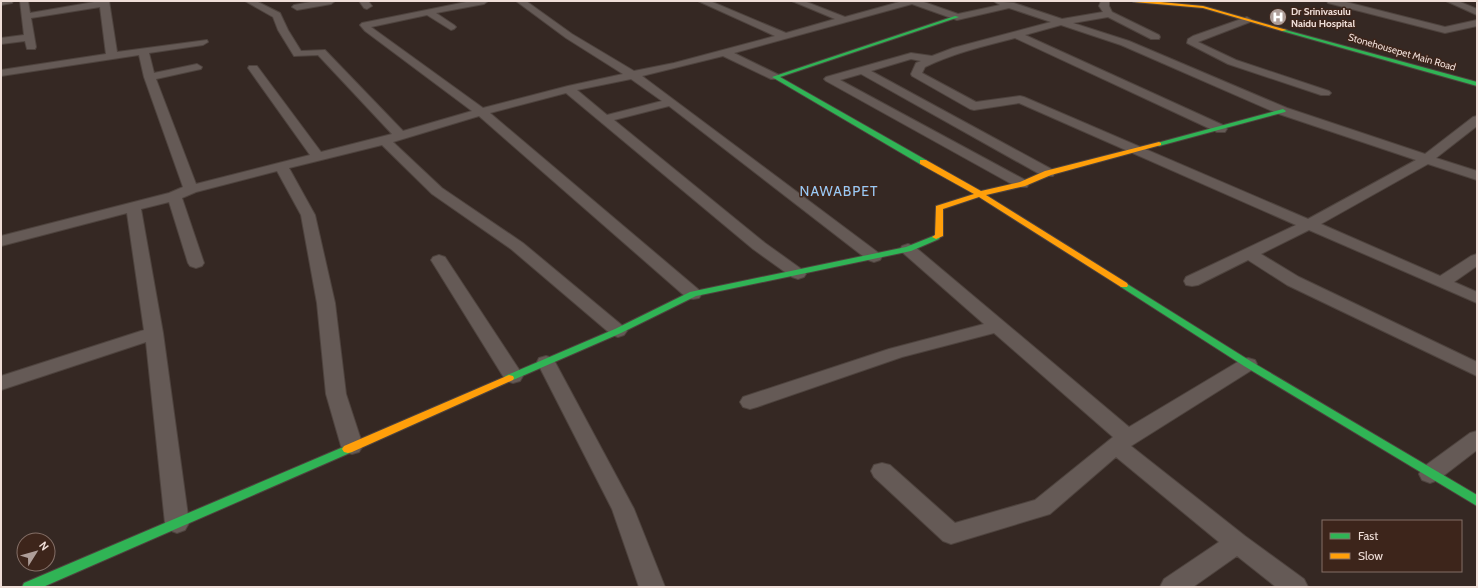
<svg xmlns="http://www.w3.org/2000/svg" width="1478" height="588" font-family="Cabin,sans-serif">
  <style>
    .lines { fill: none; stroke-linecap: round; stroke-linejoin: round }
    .street-casing { stroke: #4e433e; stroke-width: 2 }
    .fast-casing { stroke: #4e433e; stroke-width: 2 }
    .slow-casing { stroke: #4e433e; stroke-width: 2 }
    .street { fill: #655a56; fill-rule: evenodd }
    .fast { fill: #30b455; fill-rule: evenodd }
    .slow { fill: #ff9f0a; fill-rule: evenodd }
    .labels { text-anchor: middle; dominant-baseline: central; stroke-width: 3; stroke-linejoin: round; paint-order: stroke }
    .far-poi-label { font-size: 10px; font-weight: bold; fill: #efded8; stroke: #3d251b; text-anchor: start }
    .far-street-label { font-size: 10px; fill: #efded8; stroke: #3d251b }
    .quarter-label { font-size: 14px; letter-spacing: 1px; fill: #99c9f5; stroke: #3d251b }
  </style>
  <rect width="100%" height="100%" fill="#352823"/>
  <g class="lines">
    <g class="street-casing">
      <path id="street" d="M1,1H13L12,3L1,5Z
        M20,1H28L30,13L100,1H109L117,52L207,40L208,42L203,45L149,53L154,73L197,64L202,67L201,69L156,79L196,184L310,155L248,68L249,66H257L321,152L392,134L318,55L294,56L278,30L273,17L245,1H256L280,13L288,30L301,51L325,50L403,131L472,111L365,31L360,25L362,23L471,1H488L484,4L436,13L454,25L456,27L454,29L451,30L427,15L371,27L483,108L568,86L623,74L566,38L516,1H526L572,34L634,71L674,63L775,36L698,1H710L786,33L835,19L792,1H804L845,17L903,1H921L958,14L1000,5L993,1L1014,3L1062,19L1103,12L1099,6L1101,1H1109V6L1112,12L1159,35L1160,37L1159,39H1151L1108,17L1073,23L1129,41L1287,108L1425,154L1473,117L1477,116V126L1436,158L1477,171V180L1428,164L1321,224L1440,276L1471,256L1477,254V266L1454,282L1477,292V303L1309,230L1261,254L1299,277L1477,362V376L1287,285L1248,260L1198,285L1192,286L1186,285L1184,281L1186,277L1296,225L1019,103L974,110L970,109L912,76L911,74L916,63L921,61L911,59L871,71L1053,170L1055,173L1053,176H1043L861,74L840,80L1027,181L1029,184L1027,187H1017L826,81L824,79L826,77L911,53L932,56L953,48L1051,22L1009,8L957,20L912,4L734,53L779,75L781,77L779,79H771L723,56L642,76L880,254L882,257L880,260L874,262L868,260L669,106L614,120L765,243L804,271L806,274L804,277L798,279L792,277L753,249L566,93L490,113L699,290L702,294L699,298L693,299L687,298L479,116L393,142L442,188L523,243L624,327L627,331L624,335L618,337L612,335L511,249L432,194L382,145L289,168L315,215L335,303L346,394L363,446L359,452L352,454L345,452L341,446L326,394L317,303L301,215L277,171L196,192L182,198L204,263L202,266L196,268L190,266L188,263L169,202L141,209L163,333L189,523L185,530L177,533L169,530L165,523L146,342L1,390V376L144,330L127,213L1,246V236L169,193L183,187L144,77L139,55L1,76V70L106,54L100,7L31,18L36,47L35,49H27L25,41L1,44V38L24,35ZM1061,25L1121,45L1279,114L1416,160L1308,219L1024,97L1020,96L976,102L922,73L925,67C954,53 984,46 1015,38L1217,132H1225L1227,129L1225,126L1025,35ZM631,79L662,101L607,115L577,90Z
        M316,1H335L331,4L297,10L292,7L294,5Z
        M359,1H368L372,6L367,9L364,8Z
        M1327,1H1342L1445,27L1477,20V26L1445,33L1328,3Z
        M1446,1H1458L1477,9V15Z
        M1247,17L1252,20L1250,22L1198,42L1236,60L1329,91L1331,93L1329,95H1321L1228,64L1187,43L1188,39L1193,36Z
        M908,244L914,246L1129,427L1241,360L1248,358L1255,360L1257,364L1255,368L1131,446L1245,536L1304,579L1308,587H1276L1237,556L1193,587H1160L1164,579L1219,542L1116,457L1050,514L951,544L943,541L874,477L871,471L874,465L882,463L890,465L955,523L1035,500L1113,437L994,333L902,357L757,407L750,409L743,407L740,402L743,397L889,349L984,324L902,252L900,249L902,246Z
        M439,255L445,257L520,371L523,376L520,381L513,383L506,381L431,260L433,257Z
        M546,356L553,358L555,362L634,509L665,587H639L612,509L537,362L539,358Z
        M1477,431V450L1438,480L1430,483L1422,480L1419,474L1422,468L1470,433Z"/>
    </g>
    <g class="fast-casing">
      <path id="fast" d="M955,16L959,17L780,77L926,160V164H920L772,77Z
        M1282,29L1477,82V86L1282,31Z
        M1283,109L1286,111L1285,112L1159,146L1156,144L1157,143Z
        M936,235L940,237L939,239L911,251L696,296L621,333L513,380H505L504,378L505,376L615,329L690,292L906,247Z
        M1124,282L1252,362L1477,495V506L1244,366L1121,287L1120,285L1121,283Z
        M348,445L352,446L354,449L352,452L43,587H22L24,583Z"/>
    </g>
    <g class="slow-casing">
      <path id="slow" d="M1132,1H1150L1203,6L1287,30L1282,31L1203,8L1134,2Z
        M1159,142L1161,143V145L1051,175L1025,186L986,195L1127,283L1128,285L1127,287H1121L979,197L943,209V236L936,239L932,237L935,235L936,206L974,194L920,164V160H926L981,191L1020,182L1045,171Z
        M509,375L513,376L514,378L513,380L352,452L348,453L344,452L342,449L344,446Z"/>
    </g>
    <use href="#street" class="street"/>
    <use href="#fast" class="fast"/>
    <use href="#slow" class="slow"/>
  </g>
  <defs>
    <g id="hospital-disc" transform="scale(0.9)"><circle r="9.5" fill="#ae9e99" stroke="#3d251b"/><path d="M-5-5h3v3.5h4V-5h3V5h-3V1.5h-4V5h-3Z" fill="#fff"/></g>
  </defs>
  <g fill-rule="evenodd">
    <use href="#hospital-disc" x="1278" y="17"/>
  </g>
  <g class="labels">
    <g class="far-poi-label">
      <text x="1291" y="11">Dr Srinivasulu<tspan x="1291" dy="12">Naidu Hospital</tspan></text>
    </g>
    <g class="far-street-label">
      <text transform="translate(1402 52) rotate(16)">Stonehousepet Main Road</text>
    </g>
    <g class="quarter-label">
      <text x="839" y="191">NAWABPET</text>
    </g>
  </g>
  <rect width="1478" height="588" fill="none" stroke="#efded8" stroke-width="4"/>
  <rect x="1322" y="520" width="140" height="52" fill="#3d251b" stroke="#846f67"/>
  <rect x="1330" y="533" width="20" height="6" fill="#30b455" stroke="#846f67"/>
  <text x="1358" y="540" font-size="12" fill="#efded8">Fast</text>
  <rect x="1330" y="553" width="20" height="6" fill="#ff9f0a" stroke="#846f67"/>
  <text x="1358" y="560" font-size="12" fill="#efded8">Slow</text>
  <g transform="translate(36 552) rotate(53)"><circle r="19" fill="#3d251b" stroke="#846f67"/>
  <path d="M0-3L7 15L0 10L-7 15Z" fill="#ae9e99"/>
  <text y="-6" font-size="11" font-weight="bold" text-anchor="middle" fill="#efded8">N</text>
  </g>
</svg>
